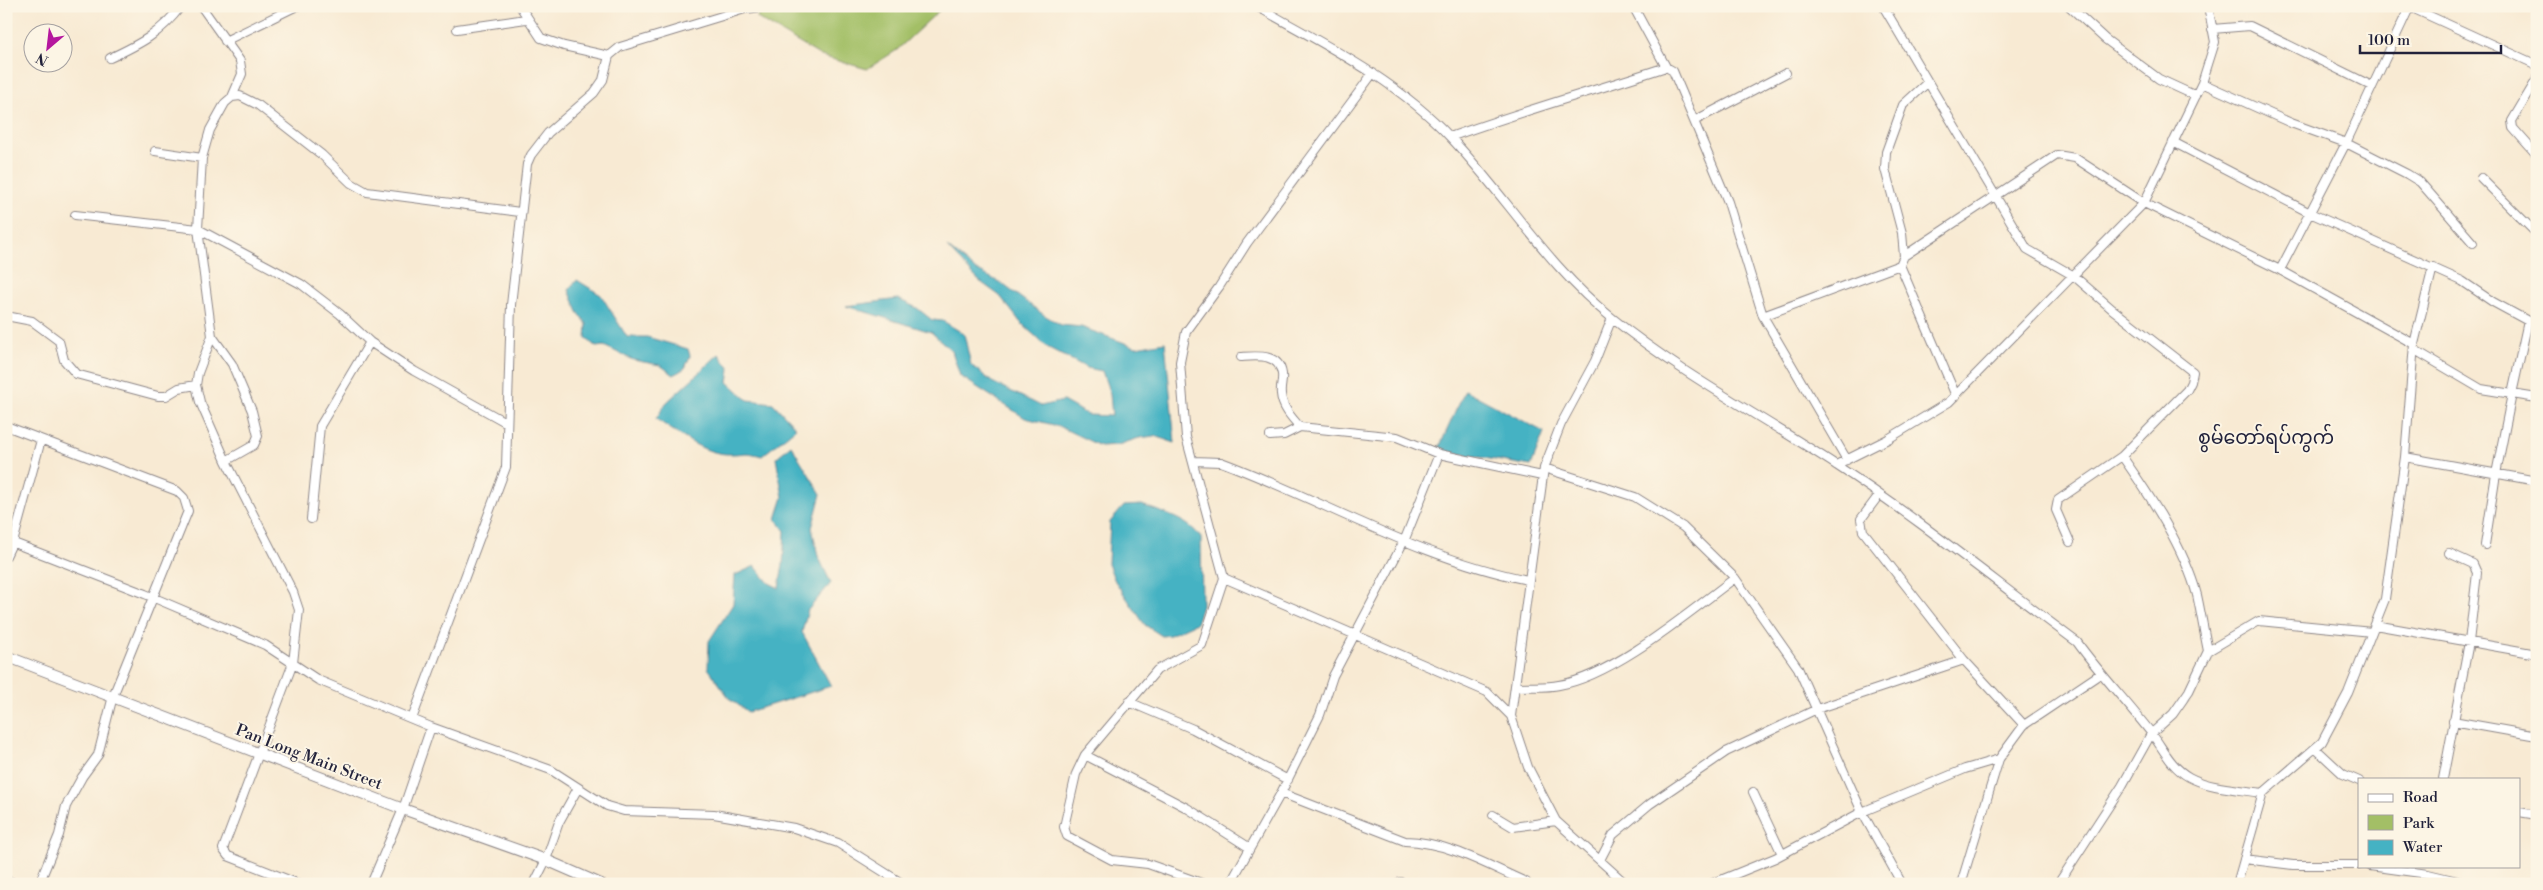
<svg xmlns="http://www.w3.org/2000/svg" width="2543" height="890" font-family="'Libre Bodoni','Noto Sans Myanmar',serif">
  <style>
    .green { fill: #a3bf66; stroke: #627050 }
    .water { fill: #45b2c3; stroke: #346a7f }
    .lines { fill: none; stroke-linecap: round; stroke-linejoin: round }
    .minor-casing { stroke: #8d8687; stroke-width: 10 }
    .tertiary-casing { stroke: #8d8687; stroke-width: 12 }
    .minor { stroke: #fff; stroke-width: 8 }
    .tertiary { stroke: #fff; stroke-width: 10 }
    .labels { text-anchor: middle; dominant-baseline: central; stroke-width: 4; stroke-linejoin: round; paint-order: stroke }
    .street-label { font-size: 16px; fill: #22223b; stroke: #fcf5e5 }
    .quarter-label { font-size: 19px; fill: #22223b; stroke: #fcf5e5 }
  </style>
  <rect width="100%" height="100%" fill="#fcf5e5"/>
  <filter id="ink" filterUnits="userSpaceOnUse"><feTurbulence type="fractalNoise" baseFrequency=".02" numOctaves="2"/><feDisplacementMap in="SourceGraphic" scale="10" xChannelSelector="R" yChannelSelector="G"/><feConvolveMatrix kernelMatrix="1 2 1 2 8 2 1 2 1" color-interpolation-filters="sRGB"/></filter>
  <filter id="wash" filterUnits="userSpaceOnUse"><feTurbulence type="fractalNoise" baseFrequency=".0096" numOctaves="4" result="noise"/><feDisplacementMap in="SourceGraphic" scale="20" xChannelSelector="R" yChannelSelector="G"/><feGaussianBlur stdDeviation="1.12" result="paint"/><feColorMatrix in="noise" values="0 0 0 0 0 0 0 0 0 0 0 0 0 0 0 0 0 1.4 0 .05"/><feComposite in="paint" operator="in"/></filter>
  <g filter="url(#wash)">
    <rect width="100%" height="100%" fill="#f8ead3"/>
    <path class="green" d="M760,6H944L897,50L867,69L821,56L757,18Z"/>
    <path class="water" d="M947,247L974,269L1001,283L1044,315L1061,325L1081,327L1136,347L1165,342L1175,443L1154,436L1139,438L1118,445L1100,446L1058,426L1025,418L960,376L952,351L931,332L846,306L898,299L917,308L932,320L943,321L964,334L971,365L992,382L1041,406L1063,401L1088,415L1112,416L1110,394L1102,371L1087,368L1047,347L1021,323L1000,296L978,280Z
      M577,280L601,295L627,337H647L688,349L690,356L685,368L674,375L660,365L633,360L604,346L596,347L586,338L587,324L578,312L569,290Z
      M719,354L730,369L728,382L748,400L773,403L796,428L762,456C744,451 746,454 731,454C703,455 678,433 656,419L666,403Z
      M1465,390L1544,432L1531,466L1438,450Z
      M791,445L821,494L812,528L818,556L831,583L808,610L802,632L831,686L748,712L730,699L708,668L709,641L733,604L735,575L755,566L769,583L779,588L783,565L785,531L776,519L783,497L776,458Z
      M1142,505C1162,513 1189,519 1201,538L1202,606L1196,623L1170,635L1162,636L1145,625L1115,581L1108,564L1110,522L1124,506Z"/>
  </g>
  <g filter="url(#ink)">
    <g class="lines">
      <g class="minor-casing">
        <path id="minor" d="M201,6L240,61L242,74L232,97
          M520,6L541,38L564,46L609,56
          M1256,6C1324,44 1397,80 1451,138C1506,196 1549,268 1612,318C1681,374 1761,416 1836,465C1919,519 1997,583 2077,642C2100,674 2128,703 2152,734C2164,750 2171,767 2189,777C2211,789 2239,789 2263,793
          M1633,6L1666,67
          M1883,6L2027,249L2074,276L2112,309L2193,372L2191,382L2187,390L2122,456L2058,500L2056,510L2070,542
          M2069,6L2105,39L2159,79L2196,96
          M2410,7L2537,65
          M457,29L526,19
          M2212,29L2250,26L2372,86
          M225,41L297,6
          M110,58C140,44 160,34 181,6
          M2537,79L2512,121L2513,128L2537,155
          M1927,83L1903,105L1886,152L1885,169L1902,233L1904,256L1900,265L1956,396
          M2202,83L2291,123L2346,143L2407,174L2420,182L2473,243
          M1694,121L1786,73
          M1450,137C1522,111 1594,91 1666,67L1673,71L1728,202L1763,316L1847,460
          M2173,142L2310,213L2462,281L2493,302L2528,321L2537,322
          M155,151L202,158
          M2481,178L2537,234
          M75,215L198,229L301,284L340,314L370,342L414,371L507,423
          M1904,256L2057,155L2075,158L2144,203L2280,270L2414,344L2405,457L2385,599L2348,693L2322,742L2263,793L2237,884
          M2280,270L2346,143L2410,6
          M6,316L32,321L59,341L64,360L76,374L158,396H166L179,388L196,385
          M1763,316L1900,265
          M212,336L232,364L252,411L258,436L254,445L226,461
          M2414,344L2433,267
          M2415,350L2481,389L2512,394L2528,321
          M1241,357C1257,356 1279,353 1282,374C1283,381 1280,387 1281,394C1282,407 1291,417 1300,427L1397,437L1439,454L1542,476
          M6,426L177,491L184,498L188,511L113,696L98,755L82,777L66,806L59,835L39,884
          M1270,436L1284,435L1300,427
          M2122,456C2150,496 2184,547 2197,595C2201,613 2204,632 2208,651
          M2405,457L2537,481
          M1193,461L1221,462C1323,500 1420,559 1528,580
          M1836,465L1888,439L1949,402L2144,203L2202,83L2215,42L2208,6
          M1544,468L1635,497L1683,527L1735,578L1798,668L1862,812L1902,884
          M1879,495L1861,519L1863,531L1964,660L2024,725
          M311,519L320,426L370,342
          M6,540L145,594L265,645L318,680L431,727L551,770L607,806L624,811L714,814L794,828L838,843L903,884
          M2485,545L2496,474L2512,394L2537,398
          M6,556L14,539L41,440
          M1224,578L1487,692L1511,716L1528,767L1556,821L1626,884
          M2375,625L2537,654
          M1516,687C1530,686 1545,688 1559,685C1614,676 1689,612 1735,578
          M1129,702L1193,729L1288,780
          M1511,716L1544,468L1561,424L1595,361L1612,318
          M412,719L506,467L511,305L527,164L531,155L548,133L594,93L603,80L609,56L620,47L745,9L772,6
          M2453,721L2537,736
          M2315,748L2343,774L2359,781
          M1085,755L1187,808L1250,848
          M2443,779L2469,642L2477,573L2473,564L2449,553
          M1753,792L1782,854
          M1281,793L1405,841C1448,842 1487,865 1526,882
          M2519,812L2537,815
          M1493,815L1513,827L1556,821
          M2244,859L2293,865H2359
          M1600,860L1613,835L1650,804L1726,752L1817,709L1964,660
          M2370,866L2428,874L2470,884
          M6,880L16,884
          M1400,882L1404,884
          M299,884L228,856L223,849L293,663L299,610L293,592L226,461L200,402L196,385L198,373L212,336L198,229L202,158L210,130L225,103L232,97L240,96L258,105L322,155L351,183L367,192L520,212
          M371,884L403,809L431,727
          M534,884L546,860L559,822L578,788
          M1204,884L1148,864L1112,860L1067,836L1064,827L1076,774L1085,755L1157,670L1202,645L1224,578L1186,437L1180,362L1186,332L1219,287L1247,243L1373,73
          M1230,884L1281,793L1320,715L1333,676L1405,539L1439,454
          M1711,884L1775,858L1862,812L1965,769L1999,759
          M1961,884L1999,759L2024,725L2100,674
          M2058,884L2122,786L2151,734L2173,714L2189,691L2208,651L2259,621L2372,632"/>
      </g>
      <g class="tertiary-casing">
        <path id="tertiary" d="M6,656L403,809L546,860L601,884"/>
      </g>
      <use href="#minor" class="minor"/>
      <use href="#tertiary" class="tertiary"/>
    </g>
  </g>
  <g class="labels">
    <g class="street-label">
      <text transform="translate(309 757) rotate(21)">Pan Long Main Street</text>
    </g>
    <g class="quarter-label">
      <text x="2266" y="438">စွမ်တော်ရပ်ကွက်</text>
    </g>
  </g>
  <rect width="2543" height="890" fill="none" stroke="#fcf5e5" stroke-width="25"/>
  <rect x="2358" y="778" width="162" height="90" fill="#fcf5e5" stroke="#a5a1a1"/>
  <rect x="2368" y="794" width="25" height="8" fill="#ffffff" stroke="#a5a1a1"/>
  <text x="2403" y="802" font-size="15" fill="#22223b">Road</text>
  <rect x="2368" y="815" width="25" height="15" fill="#a3bf66" stroke="#a5a1a1"/>
  <text x="2403" y="828" font-size="15" fill="#22223b">Park</text>
  <rect x="2368" y="840" width="25" height="15" fill="#45b2c3" stroke="#a5a1a1"/>
  <text x="2403" y="852" font-size="15" fill="#22223b">Water</text>
  <g transform="translate(48 48) rotate(208)"><circle r="24" fill="#fcf5e5" stroke="#a5a1a1"/>
  <path d="M0-4L9 19L0 12L-9 19Z" fill="#b5179e"/>
  <text y="-8" font-size="14" font-weight="bold" text-anchor="middle" fill="#22223b">N</text>
  </g>
  <path d="M2360 45v8h141v-8" fill="none" stroke="#22223b" stroke-width="2.5"/>
  <text x="2368" y="45" font-size="15" fill="#22223b" stroke="#fcf5e5" stroke-width="4" paint-order="stroke">100 m</text>
</svg>
